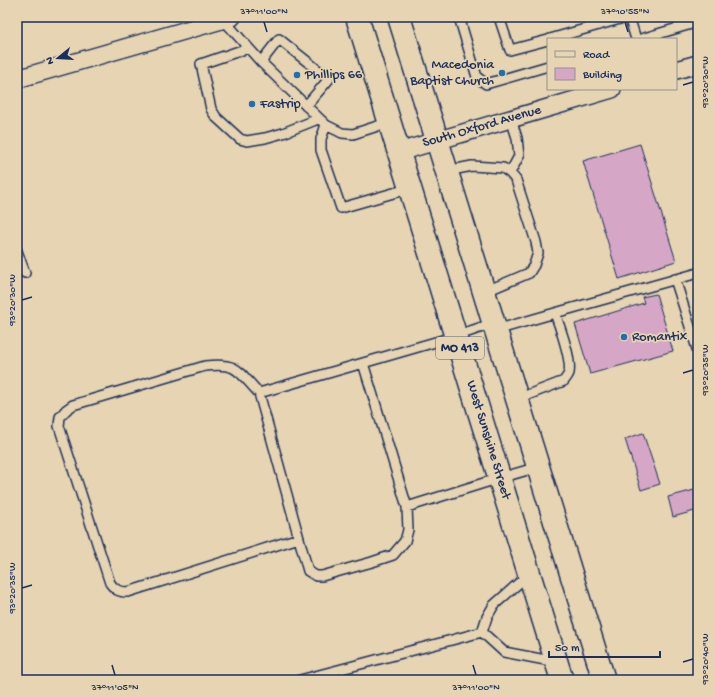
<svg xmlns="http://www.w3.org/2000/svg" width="715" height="697" font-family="'Gochi Hand',sans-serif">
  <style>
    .building { fill: #d6a6c6; stroke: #1b2f5e }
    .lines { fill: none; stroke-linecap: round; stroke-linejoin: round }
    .lane-casing { stroke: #1b2f5e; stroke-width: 12 }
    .street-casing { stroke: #1b2f5e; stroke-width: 20 }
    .primary-casing { stroke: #1b2f5e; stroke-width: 25 }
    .lane { stroke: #e6d4b2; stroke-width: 9 }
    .street { stroke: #e6d4b2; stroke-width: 17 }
    .primary { stroke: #e6d4b2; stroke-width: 22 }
    .ticks { fill: none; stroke: #1b2f5e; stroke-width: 1.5 }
    .poi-dot { fill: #1f6fb2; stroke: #e6d4b2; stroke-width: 1.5 }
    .labels { text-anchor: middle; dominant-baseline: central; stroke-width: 3.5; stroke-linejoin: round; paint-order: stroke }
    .shield { fill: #e6d4b2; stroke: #586077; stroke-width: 1 }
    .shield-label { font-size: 13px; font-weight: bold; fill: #1b2f5e }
    .poi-label { font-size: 14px; fill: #1b2f5e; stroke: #e6d4b2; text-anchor: start }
    .street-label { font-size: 14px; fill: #1b2f5e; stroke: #e6d4b2 }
    .neatline { fill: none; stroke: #1b2f5e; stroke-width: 1.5 }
    .ticks-label { font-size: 10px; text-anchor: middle; fill: #1b2f5e }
  </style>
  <rect width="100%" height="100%" fill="#e6d4b2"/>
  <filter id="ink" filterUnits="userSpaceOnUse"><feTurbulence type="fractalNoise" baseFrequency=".025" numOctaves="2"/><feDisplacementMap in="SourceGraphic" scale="8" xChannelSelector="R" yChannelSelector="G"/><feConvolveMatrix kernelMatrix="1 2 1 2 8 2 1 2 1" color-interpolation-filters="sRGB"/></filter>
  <g filter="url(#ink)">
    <path class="building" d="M640,144L676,261L619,279L583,161Z
      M656,294L673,351L590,374L575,324L644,303L642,297Z
      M643,433L660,484L641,490L625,439Z
      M698,489V510L673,517L668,497Z"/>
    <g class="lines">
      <g class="lane-casing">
        <path id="lane" d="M459,17L477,77L486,84L548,66
          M499,17L510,50L548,40
          M629,17L636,39
          M222,18L261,62L326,125L342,133L353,134L390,122
          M550,39L627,17
          M641,39L698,22
          M248,48L201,64L211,109L216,117L240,139L247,141L265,138L283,133L318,119
          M261,62L279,39L329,79L306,106
          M326,125L321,139V150L341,208L411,188
          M447,171L472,166L503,168L510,173L516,180L536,242L538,253L534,265L529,273L484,292
          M510,173L519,156L517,138L511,119
          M17,251L25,273
          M675,279L698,352
          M555,313L698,273
          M494,323L456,336L363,363L407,507L500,478L538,467
          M496,330L555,313C560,328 572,359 569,373C568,376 566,378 564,381L517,399
          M363,363L259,393L308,571L316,576H322L372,562L393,555L405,541L408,530L407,507
          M259,393C238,371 238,362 205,366L73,405L66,410L60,417L59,426L110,583C115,590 119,592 128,592L299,538
          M529,574L494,605L487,617L482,632L504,652L556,662
          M300,680L482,632"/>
      </g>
      <g class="street-casing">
        <path id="street" d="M676,70L698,64
          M17,79L232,17
          M399,152L612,89"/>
      </g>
      <g class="primary-casing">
        <path id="primary" d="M357,17L562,680
          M399,17L604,680"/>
      </g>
      <use href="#lane" class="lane"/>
      <use href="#street" class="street"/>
      <use href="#primary" class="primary"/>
    </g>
  </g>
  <path class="ticks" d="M264,22L267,32M625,22L628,32M683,85L693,82M22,300L32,297M683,373L693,370M22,588L32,585M683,662L693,659M112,665L115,675M473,665L476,675"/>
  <g class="poi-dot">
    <circle cx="502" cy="73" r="4"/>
    <circle cx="297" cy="75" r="4"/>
    <circle cx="252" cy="104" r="4"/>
    <circle cx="624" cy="337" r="4"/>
  </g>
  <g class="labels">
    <rect class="shield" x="436" y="337" width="48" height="22" rx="3"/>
    <g class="shield-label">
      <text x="460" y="348">MO 413</text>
    </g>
    <g class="poi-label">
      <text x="494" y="65" text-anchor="end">Macedonia<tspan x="494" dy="16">Baptist Church</tspan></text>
      <text x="305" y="75">Phillips 66</text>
      <text x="260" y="104">Fastrip</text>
      <text x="632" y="337">Romantix</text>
    </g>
    <g class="street-label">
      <text transform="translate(482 127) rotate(-16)">South Oxford Avenue</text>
      <text transform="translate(488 440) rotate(73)">West Sunshine Street</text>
    </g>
  </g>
  <rect width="715" height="697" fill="none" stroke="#e6d4b2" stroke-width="44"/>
  <rect x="547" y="38" width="130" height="52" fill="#e6d4b2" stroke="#959290"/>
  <rect x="555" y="51" width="20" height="6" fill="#e6d4b2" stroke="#959290"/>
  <text x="583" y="58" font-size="12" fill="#1b2f5e">Road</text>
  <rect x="555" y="68" width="20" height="12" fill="#d6a6c6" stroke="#959290"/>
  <text x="583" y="78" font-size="12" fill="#1b2f5e">Building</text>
  <g transform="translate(58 58) rotate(252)" stroke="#e6d4b2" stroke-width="3" paint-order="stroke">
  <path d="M0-3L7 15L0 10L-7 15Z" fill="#1b2f5e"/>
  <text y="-6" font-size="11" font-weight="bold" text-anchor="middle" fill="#1b2f5e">N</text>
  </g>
  <path d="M549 651v6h111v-6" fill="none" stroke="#1b2f5e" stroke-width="2"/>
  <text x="555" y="651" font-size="12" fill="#1b2f5e" stroke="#e6d4b2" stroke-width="3" paint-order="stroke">50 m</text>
  <rect x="22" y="22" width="671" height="653" class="neatline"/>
  <g class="ticks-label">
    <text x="264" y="14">37°11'00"N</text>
    <text x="625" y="14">37°10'55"N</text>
    <text transform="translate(704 82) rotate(-90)" y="4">93°20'30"W</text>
    <text transform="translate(11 300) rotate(-90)" y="4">93°20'30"W</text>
    <text transform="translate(704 370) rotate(-90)" y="4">93°20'35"W</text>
    <text transform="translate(11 588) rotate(-90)" y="4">93°20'35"W</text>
    <text transform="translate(704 659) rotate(-90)" y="4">93°20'40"W</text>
    <text x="115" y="690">37°11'05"N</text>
    <text x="476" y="690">37°11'00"N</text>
  </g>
</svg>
